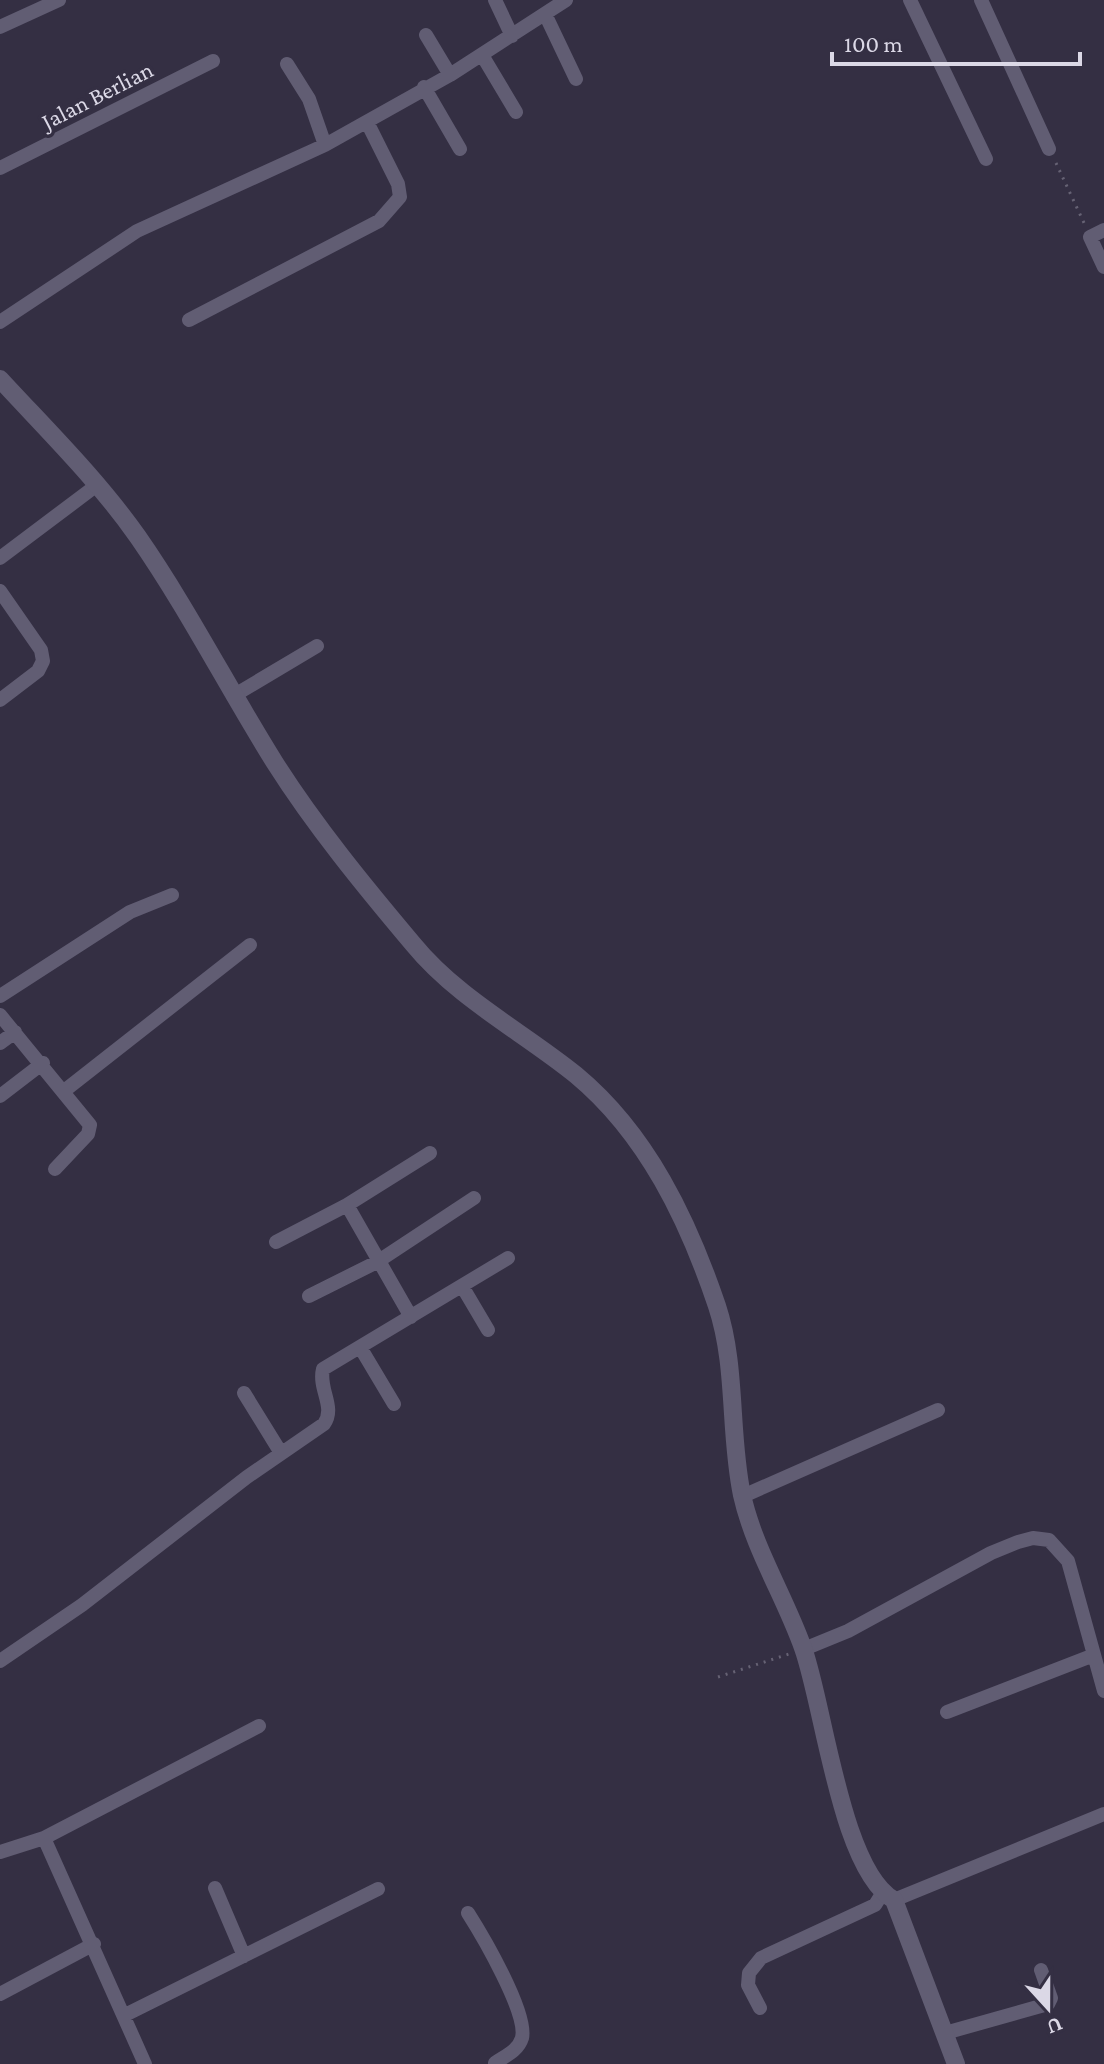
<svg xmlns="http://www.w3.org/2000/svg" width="1104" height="2064" font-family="'Crimson Pro',serif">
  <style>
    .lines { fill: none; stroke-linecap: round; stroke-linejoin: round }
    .path { stroke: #666274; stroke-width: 3; stroke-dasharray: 2 6; stroke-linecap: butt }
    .minor { stroke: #615d73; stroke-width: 14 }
    .tertiary { stroke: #615d73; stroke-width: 18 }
    .labels { text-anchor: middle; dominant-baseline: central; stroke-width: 7; stroke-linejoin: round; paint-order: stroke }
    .street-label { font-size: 24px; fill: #dbd8e6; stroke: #342f43 }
  </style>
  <rect width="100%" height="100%" fill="#342f43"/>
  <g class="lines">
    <path class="path" d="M1056,163L1085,225
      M718,1677L789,1654"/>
    <path class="minor" d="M495,0L512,36
      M910,0L986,159
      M981,0L1049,149
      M546,16L576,79
      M0,27L59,0
      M426,35L450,75
      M482,55L516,112
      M287,64L309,99L325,145
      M424,87L460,149
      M0,168L213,61
      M1104,230L1090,237L1104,267
      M189,320L379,221L400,197L398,184L367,122
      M0,322L137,231L325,145L450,75L566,0
      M0,558L97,485
      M0,591L41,650L43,661L38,671L0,700
      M233,696L317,646
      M0,996L130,912L172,895
      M0,1015L90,1125L88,1134L55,1169
      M0,1043L15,1032
      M64,1091L250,945
      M0,1096L43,1063
      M276,1242L347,1205
      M462,1286L488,1330
      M309,1296L377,1262L474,1198
      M411,1317L347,1205L430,1153
      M360,1347L394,1404
      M244,1393L281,1453
      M743,1496L938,1410
      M804,1649L848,1631L991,1553L1018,1542L1033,1538L1049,1540L1068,1561L1104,1691
      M0,1661L82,1605L247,1477L324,1424C336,1407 318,1389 323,1369L508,1258
      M947,1712L1094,1655
      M0,1852L44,1838
      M215,1888L244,1956
      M894,1900L1104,1814
      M468,1913C482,1935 528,2013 522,2038C518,2051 505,2056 495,2063
      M0,1994L94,1944
      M760,2008L748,1985L749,1973L761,1958L875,1905L882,1894
      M125,2015L378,1889
      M945,2033L1048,2004L1051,1998L1041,1970
      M145,2064L44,1838L259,1726"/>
    <path class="tertiary" d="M0,379C47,430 98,480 138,537C188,609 228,688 275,763C315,826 365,887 413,944C457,998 523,1032 576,1075C647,1134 688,1220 717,1306C737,1366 729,1434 742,1495C754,1549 785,1597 803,1648C824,1706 841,1870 894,1900L956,2064"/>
  </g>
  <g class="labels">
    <g class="street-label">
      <text transform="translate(97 95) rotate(-27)">Jalan Berlian</text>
    </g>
  </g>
  <g transform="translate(1048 2008) rotate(159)" stroke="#342f43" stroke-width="6" paint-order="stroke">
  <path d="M0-6L14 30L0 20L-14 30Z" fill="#dbd8e6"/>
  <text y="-12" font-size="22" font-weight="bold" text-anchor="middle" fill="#dbd8e6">U</text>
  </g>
  <path d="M832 52v12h248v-12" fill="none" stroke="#dbd8e6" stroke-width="4"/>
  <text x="844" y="52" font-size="24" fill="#dbd8e6" stroke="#342f43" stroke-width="6" paint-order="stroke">100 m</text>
</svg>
